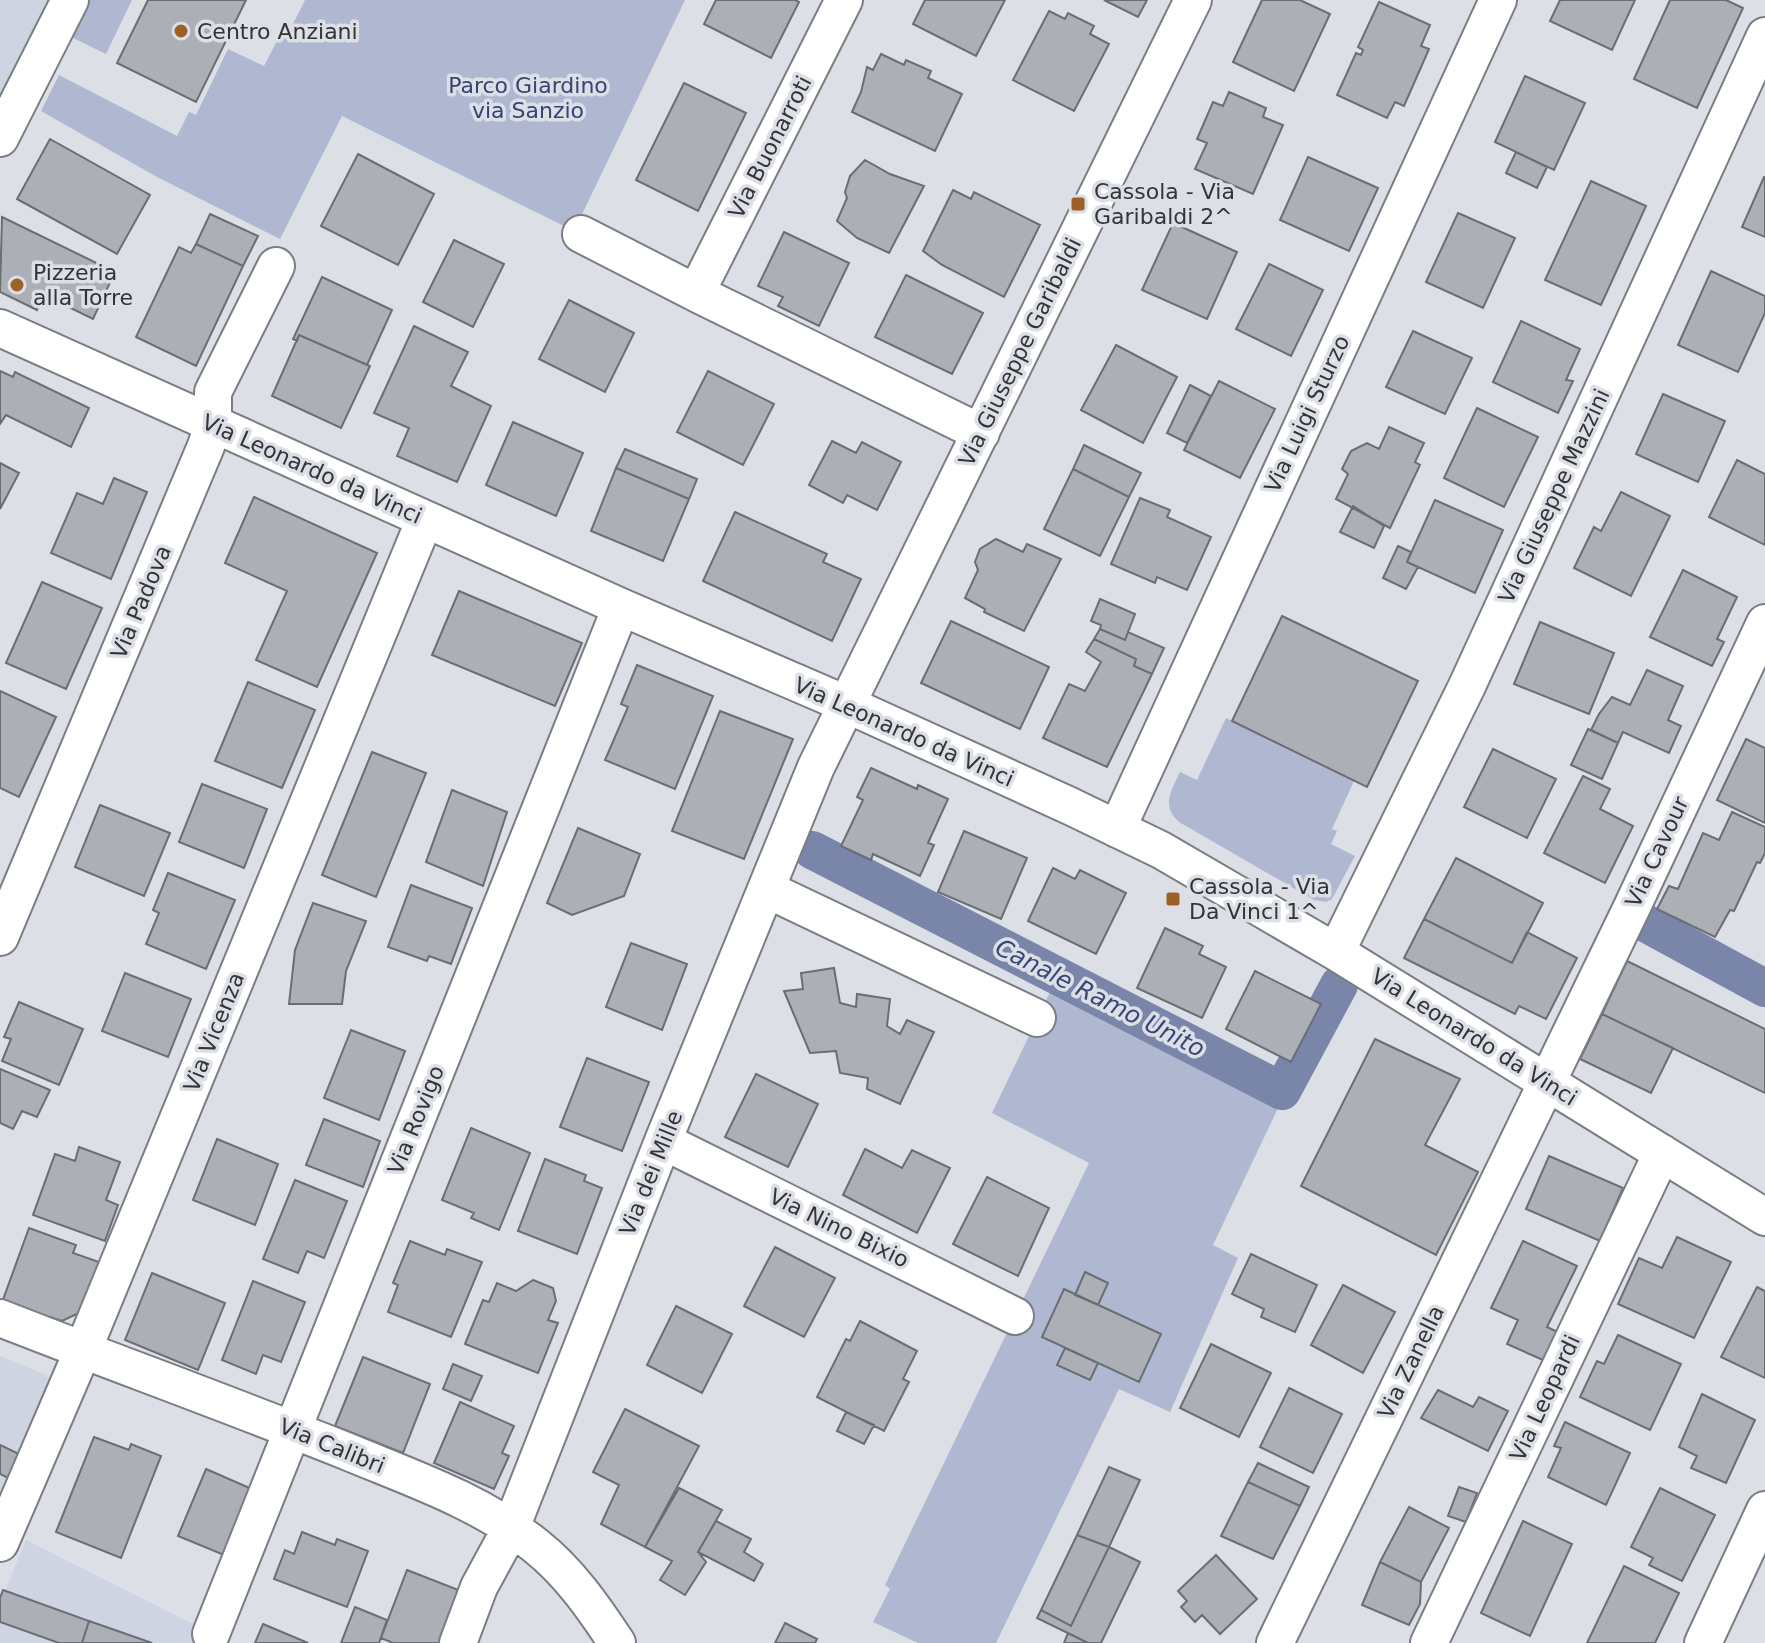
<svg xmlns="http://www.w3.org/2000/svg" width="1765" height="1643" font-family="'DejaVu Sans',sans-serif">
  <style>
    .built { fill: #cfd4e2 }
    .green { fill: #b0b8d1 }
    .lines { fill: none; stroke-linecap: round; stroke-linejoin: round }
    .canal { stroke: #7985a9; stroke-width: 38 }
    .building { fill: #adafb7; stroke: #6b6d74; stroke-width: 2 }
    .minor-casing { stroke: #7a7d84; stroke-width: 40 }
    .minor { stroke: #fff; stroke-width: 36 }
    .poi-dot { fill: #9e6125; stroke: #dcdfe6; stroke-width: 3 }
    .labels { text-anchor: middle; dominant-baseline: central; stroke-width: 7; stroke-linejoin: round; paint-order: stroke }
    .poi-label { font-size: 22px; fill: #333437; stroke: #dcdfe6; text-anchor: start }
    .park-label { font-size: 22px; fill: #374476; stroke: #dcdfe6 }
    .street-label { font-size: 22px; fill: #333437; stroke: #dcdfe6 }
    .water-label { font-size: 24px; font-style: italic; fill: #384678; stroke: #dcdfe6 }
  </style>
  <rect width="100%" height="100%" fill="#dcdfe6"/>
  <path class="built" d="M0,0H61L0,100Z
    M0,1356L46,1375L53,1381L0,1512Z
    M26,1540L231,1643H0V1603Z"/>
  <path class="green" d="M90,0H132L106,54L71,37Z
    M305,0H685L574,231L342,116L280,239L157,177L41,111L59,75L177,136L189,112L196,115L228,49L264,66L283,29L289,32Z
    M1226,718L1354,781L1332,829L1337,831L1331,844L1355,856L1332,899L1326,902L1314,900L1179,822C1161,806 1171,791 1180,772L1197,780Z
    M1050,992L1278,1108L1213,1245L1238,1258L1170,1412L1119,1389L996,1643H918L873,1622L890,1589L885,1585L1089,1163L992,1113Z"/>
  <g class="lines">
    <path class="canal" d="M812,850L1282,1091L1339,985
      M1638,919L1765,988"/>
  </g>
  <path class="building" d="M148,0H246L196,102L117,63Z
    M716,0H795L799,2L771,58L704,24Z
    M925,0H1005L976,56L913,24Z
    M1104,0H1147L1138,17Z
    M1262,0H1300L1330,14L1294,91L1233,62Z
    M1560,0H1635L1612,50L1550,21Z
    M1670,0H1726L1743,8L1697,108L1634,79Z
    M1379,2L1430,25L1421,46L1429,49L1404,106L1395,102L1387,118L1337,95L1356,53L1361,55L1363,50L1358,47Z
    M1049,11L1065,19L1068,13L1094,26L1090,34L1109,44L1074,111L1013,80Z
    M881,54L904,65L906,60L931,71L928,78L962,94L935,151L852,112L861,92L867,67L873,70Z
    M1525,76L1585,103L1554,170L1495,142Z
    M684,83L746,113L698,211L636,180Z
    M1229,92L1266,108L1263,117L1283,125L1253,194L1195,169L1207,143L1197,139L1213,102L1223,106Z
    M50,139L150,195L117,254L17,199Z
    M1516,152L1547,167L1537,188L1506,173Z
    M358,154L434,194L398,265L321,226Z
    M1308,157L1378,188L1349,251L1280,220Z
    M865,160L890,174L924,186L889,253L857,238L837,221L847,198L845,192L850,176Z
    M1764,177H1765V237L1742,227Z
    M1591,181L1646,206L1601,305L1545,280Z
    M953,190L971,199L974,192L1040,225L1004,297L942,265L923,251Z
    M1458,213L1515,238L1483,308L1426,282Z
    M210,214L258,236L243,266L196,244Z
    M2,217L115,272L93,319L42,294L37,310L0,292Z
    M1173,223L1237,252L1207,319L1142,290Z
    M784,232L849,263L819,326L778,306L783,297L758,286Z
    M454,240L504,264L473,327L423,302Z
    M196,244L243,266L196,366L136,337L179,247L191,253Z
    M1269,264L1323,290L1291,356L1236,329Z
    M1711,271L1765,296V313L1738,372L1678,345Z
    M906,275L983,313L952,374L875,337Z
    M322,277L392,310L367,365L299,335L297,341L293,339Z
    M569,300L634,333L605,392L539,359Z
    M1521,321L1580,349L1566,380L1573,381L1558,413L1493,382Z
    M414,326L468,352L451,386L491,406L457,482L397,456L409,428L374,413Z
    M1413,331L1472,358L1445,414L1386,387Z
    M299,335L370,366L341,428L272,396Z
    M1116,345L1177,377L1143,443L1081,410Z
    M0,371L13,377L15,372L89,408L71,447L6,415L0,424Z
    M708,371L774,404L743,465L677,432Z
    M1219,381L1275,409L1240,478L1184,450Z
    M1190,385L1211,396L1187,443L1167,433Z
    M1663,394L1725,421L1698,482L1636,454Z
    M1477,408L1538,437L1504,507L1444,478Z
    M513,422L583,453L556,516L486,485Z
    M1389,427L1424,443L1415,462L1420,465L1390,528L1336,499L1348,474L1342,469L1351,451L1367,443L1379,449Z
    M832,441L856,453L862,442L901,462L877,510L847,495L843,503L809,485Z
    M1084,445L1141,473L1129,497L1073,469Z
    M625,449L697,479L689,499L616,468Z
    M1737,460L1765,474V545L1709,517Z
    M0,463L19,473L0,509Z
    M616,468L689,499L663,561L591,531Z
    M1073,469L1129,497L1100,556L1044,529Z
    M114,478L147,492L111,579L51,553L77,493L103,504Z
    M1621,492L1670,516L1631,596L1574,568L1594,527L1601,531Z
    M254,497L377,553L317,687L256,660L287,591L225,563Z
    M1140,498L1170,510L1167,517L1211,537L1187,590L1157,577L1155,583L1111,564Z
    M1435,500L1503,530L1475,593L1407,562Z
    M1353,506L1384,526L1374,548L1340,532Z
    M735,512L827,554L823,562L861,579L832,641L703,581Z
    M996,539L1023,552L1027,544L1061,559L1024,631L984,612L985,609L965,598L978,570L975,562L980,549Z
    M1398,546L1411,552L1407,562L1418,567L1406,589L1383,578Z
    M1683,570L1737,597L1717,639L1724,642L1712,666L1650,637Z
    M42,582L102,608L66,689L6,663Z
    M459,591L582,643L555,706L432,655Z
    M1100,599L1135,614L1125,640L1100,629L1101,625L1091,621Z
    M1282,616L1418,681L1367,787L1232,721Z
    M951,621L1049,667L1020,729L921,683Z
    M1540,622L1614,653L1589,714L1514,684Z
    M1100,629L1125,640L1128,632L1164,648L1152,674L1134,666L1136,659L1094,639Z
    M1094,639L1136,659L1134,666L1152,674L1107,767L1043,738L1069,684L1085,691L1101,662L1086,652Z
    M637,665L713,696L675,789L605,760L628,707L621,704Z
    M1647,670L1683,686L1668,720L1681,726L1669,753L1623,732L1618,743L1591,730L1599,714L1612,697L1630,705Z
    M248,682L315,710L282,788L215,761Z
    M0,691L56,717L19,797L0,788Z
    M720,711L793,739L744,859L672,831Z
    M1588,729L1618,743L1602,779L1571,765Z
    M1746,739L1765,748V823L1717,800Z
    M1493,749L1556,779L1527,838L1464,807Z
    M372,752L426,773L376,897L322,875Z
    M871,768L917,789L918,785L948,799L928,843L934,845L920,876L873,854L871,860L841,846L863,800L857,797Z
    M1583,776L1610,789L1600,809L1633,826L1605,883L1544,853Z
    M202,784L267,809L244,868L179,842Z
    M452,790L507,812L483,886L426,862Z
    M100,805L170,833L144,896L75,867Z
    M1732,812L1765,827V853L1760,863L1757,862L1734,911L1730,910L1715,937L1657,909L1669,886L1678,889L1703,833L1719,840Z
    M578,828L640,854L624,896L572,915L547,903Z
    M964,831L1027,858L1001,919L938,892Z
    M1456,858L1543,903L1512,963L1424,919Z
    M1053,868L1075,879L1080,870L1126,893L1096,954L1028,921Z
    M168,873L235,900L206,969L146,944L159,913L153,910Z
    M411,885L472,908L451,964L429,956L427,961L388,947Z
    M313,903L366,921L346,971L342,1004H289L295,950Z
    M1424,919L1512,963L1527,932L1577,958L1546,1019L1519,1006L1515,1014L1404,958Z
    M1165,928L1203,946L1199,954L1226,967L1202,1018L1137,988Z
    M631,943L687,964L662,1030L606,1007Z
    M1627,961L1765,1029V1093L1602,1014Z
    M834,968L840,1003L856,1007L857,994L890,999L887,1026L900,1034L907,1020L934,1032L900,1104L867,1089L868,1078L840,1073L836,1051L810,1053L784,991L803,989L801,973Z
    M1255,971L1321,1004L1291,1062L1226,1029Z
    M125,973L191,999L168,1057L102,1031Z
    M19,1002L83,1029L59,1085L2,1061L11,1039L4,1037Z
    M1602,1014L1673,1048L1651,1093L1580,1059Z
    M351,1030L405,1051L379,1120L324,1098Z
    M1375,1039L1460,1079L1425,1145L1478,1172L1436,1255L1301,1186Z
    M587,1058L649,1082L622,1151L560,1127Z
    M0,1069L50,1090L37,1117L22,1111L13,1129L0,1123Z
    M756,1074L818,1104L788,1167L725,1137Z
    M324,1119L380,1141L363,1187L306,1165Z
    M471,1128L530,1153L499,1230L471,1218L474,1213L442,1200Z
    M217,1139L278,1164L255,1225L193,1200Z
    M79,1147L120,1162L106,1200L118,1205L105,1241L33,1215L55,1154L75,1161Z
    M865,1149L902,1168L912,1150L950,1168L917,1233L843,1195Z
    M1549,1156L1623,1188L1600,1241L1526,1209Z
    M545,1159L586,1175L584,1181L602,1188L577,1254L518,1231Z
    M987,1177L1049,1208L1018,1276L953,1244Z
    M295,1180L347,1201L324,1258L307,1251L298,1273L263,1259Z
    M29,1228L76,1245L73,1253L99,1262L81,1312L62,1321L50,1317L48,1324L0,1308Z
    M1677,1237L1731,1262L1694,1338L1618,1304L1639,1258L1662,1268Z
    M410,1241L445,1255L447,1249L482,1262L451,1337L388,1312L398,1285L393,1283Z
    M1523,1241L1577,1266L1547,1327L1568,1337L1552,1364L1507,1344L1518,1320L1491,1308Z
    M775,1247L835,1278L804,1337L744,1306Z
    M1251,1254L1317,1285L1295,1332L1261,1317L1264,1309L1232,1294Z
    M1085,1272L1108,1283L1098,1305L1075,1295Z
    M152,1273L225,1303L198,1370L125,1340Z
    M533,1280L553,1288L556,1301L548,1320L558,1323L538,1373L465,1344L483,1300L489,1302L497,1283L516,1291Z
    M253,1281L305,1302L281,1362L263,1355L256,1374L222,1360Z
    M1343,1285L1395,1312L1363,1373L1311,1345Z
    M1757,1287L1765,1291V1378L1721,1357Z
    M1064,1289L1161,1334L1139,1382L1042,1337Z
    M676,1306L732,1334L702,1393L647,1365Z
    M860,1321L917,1351L903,1379L909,1382L884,1431L817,1397L846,1339L850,1341Z
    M1618,1335L1681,1364L1650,1430L1580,1397L1597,1361L1604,1364Z
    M1211,1344L1271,1373L1239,1437L1180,1408Z
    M1065,1348L1098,1363L1090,1380L1057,1365Z
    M363,1357L430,1384L403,1453L335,1426Z
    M453,1364L482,1376L471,1401L443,1389Z
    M1289,1388L1342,1414L1313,1473L1260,1447Z
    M1438,1390L1473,1407L1479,1397L1508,1411L1488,1451L1421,1418Z
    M1702,1394L1755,1420L1726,1483L1691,1468L1697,1456L1679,1447Z
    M460,1402L514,1426L502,1453L509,1456L494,1489L434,1463Z
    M625,1409L699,1446L645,1547L601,1524L619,1485L593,1472Z
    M846,1412L874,1425L864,1444L837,1431Z
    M1565,1422L1630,1453L1606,1505L1548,1477L1561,1448L1554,1446Z
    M94,1437L129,1450L131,1444L161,1456L121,1558L56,1532Z
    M0,1445L19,1454L8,1478L0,1474Z
    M1258,1463L1309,1487L1300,1506L1248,1482Z
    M1109,1467L1140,1480L1109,1547L1077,1535Z
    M206,1469L252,1489L224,1555L178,1536Z
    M1248,1482L1300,1506L1273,1559L1221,1536Z
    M1459,1487L1477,1493L1466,1522L1448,1516Z
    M679,1488L722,1510L698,1552L706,1562L685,1595L660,1580L672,1561L645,1547Z
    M1660,1488L1715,1515L1682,1581L1649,1565L1653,1558L1631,1547Z
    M1409,1507L1449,1528L1421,1582L1380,1562Z
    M716,1521L751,1539L744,1552L763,1564L754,1581L698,1552Z
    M1523,1521L1572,1544L1530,1636L1481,1613Z
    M302,1532L335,1545L337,1539L368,1551L347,1607L274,1579L285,1550L294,1554Z
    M1077,1535L1109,1547L1071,1626L1041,1610Z
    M1109,1547L1140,1562L1101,1643H1088L1037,1618L1041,1610L1071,1626Z
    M1216,1555L1257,1599L1220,1634L1202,1615L1195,1622L1181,1607L1187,1601L1178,1591Z
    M1380,1562L1421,1582L1420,1604L1409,1625L1362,1605Z
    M1624,1566L1679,1593L1655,1643H1587Z
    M407,1570L461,1591L441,1643H393L381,1638Z
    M3,1590L89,1621L82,1643H59L0,1622V1598Z
    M355,1607L387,1620L379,1643H341Z
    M89,1621L152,1643H82Z
    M785,1623L817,1639L815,1643H775Z
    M263,1624L308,1643H255Z
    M1068,1633L1088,1643H1064Z"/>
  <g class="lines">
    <g class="minor-casing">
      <path id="minor" d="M844,0L696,293L981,433
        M0,138L70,0
        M581,234L696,293
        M0,328L621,607L846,704L1070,806L1161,850L1336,952L1765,1217
        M1117,829L1498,0
        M766,889L1037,1018
        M0,937L206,446L213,425V392L276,266
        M1336,952L1467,686L1765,36
        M663,1141L1015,1316
        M0,1318C115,1363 231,1405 346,1451C411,1478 480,1501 536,1546C569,1572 594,1608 617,1643
        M0,1543L83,1350L425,519
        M211,1634L621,607
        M458,1643L479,1587L511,1528L663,1141L816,767L1193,0
        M1275,1643L1632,907L1765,623
        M1429,1643L1662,1153
        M1703,1643L1765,1510"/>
    </g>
    <use href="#minor" class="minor"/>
  </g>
  <g class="poi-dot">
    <circle cx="181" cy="31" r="8"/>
    <rect x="1070" y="196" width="16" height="16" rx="4"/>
    <circle cx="17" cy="285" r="8"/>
    <rect x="1165" y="891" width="16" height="16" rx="4"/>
  </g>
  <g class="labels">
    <g class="poi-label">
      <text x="197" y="31">Centro Anziani</text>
      <text x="1094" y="191">Cassola - Via<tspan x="1094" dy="25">Garibaldi 2^</tspan></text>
      <text x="33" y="272">Pizzeria<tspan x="33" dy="25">alla Torre</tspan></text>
      <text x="1189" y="886">Cassola - Via<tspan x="1189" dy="25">Da Vinci 1^</tspan></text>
    </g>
    <g class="park-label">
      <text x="528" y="85">Parco Giardino<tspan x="528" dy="25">via Sanzio</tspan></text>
    </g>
    <g class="street-label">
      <text transform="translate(770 147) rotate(-63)">Via Buonarroti</text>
      <text transform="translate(1020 352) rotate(-64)">Via Giuseppe Garibaldi</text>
      <text transform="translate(1307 414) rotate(-65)">Via Luigi Sturzo</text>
      <text transform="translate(312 469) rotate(24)">Via Leonardo da Vinci</text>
      <text transform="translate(1554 496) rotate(-65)">Via Giuseppe Mazzini</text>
      <text transform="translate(141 602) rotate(-67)">Via Padova</text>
      <text transform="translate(904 732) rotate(24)">Via Leonardo da Vinci</text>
      <text transform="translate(1657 852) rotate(-65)">Via Cavour</text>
      <text transform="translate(214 1032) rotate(-68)">Via Vicenza</text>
      <text transform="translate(1474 1037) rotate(32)">Via Leonardo da Vinci</text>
      <text transform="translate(416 1120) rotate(-68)">Via Rovigo</text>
      <text transform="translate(651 1173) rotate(-68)">Via dei Mille</text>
      <text transform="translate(839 1228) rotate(26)">Via Nino Bixio</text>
      <text transform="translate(1411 1362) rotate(-64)">Via Zanella</text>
      <text transform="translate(1545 1398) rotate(-65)">Via Leopardi</text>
      <text transform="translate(332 1446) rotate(22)">Via Calibri</text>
    </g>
    <g class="water-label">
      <text transform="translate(1100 998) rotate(27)">Canale Ramo Unito</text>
    </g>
  </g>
</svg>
